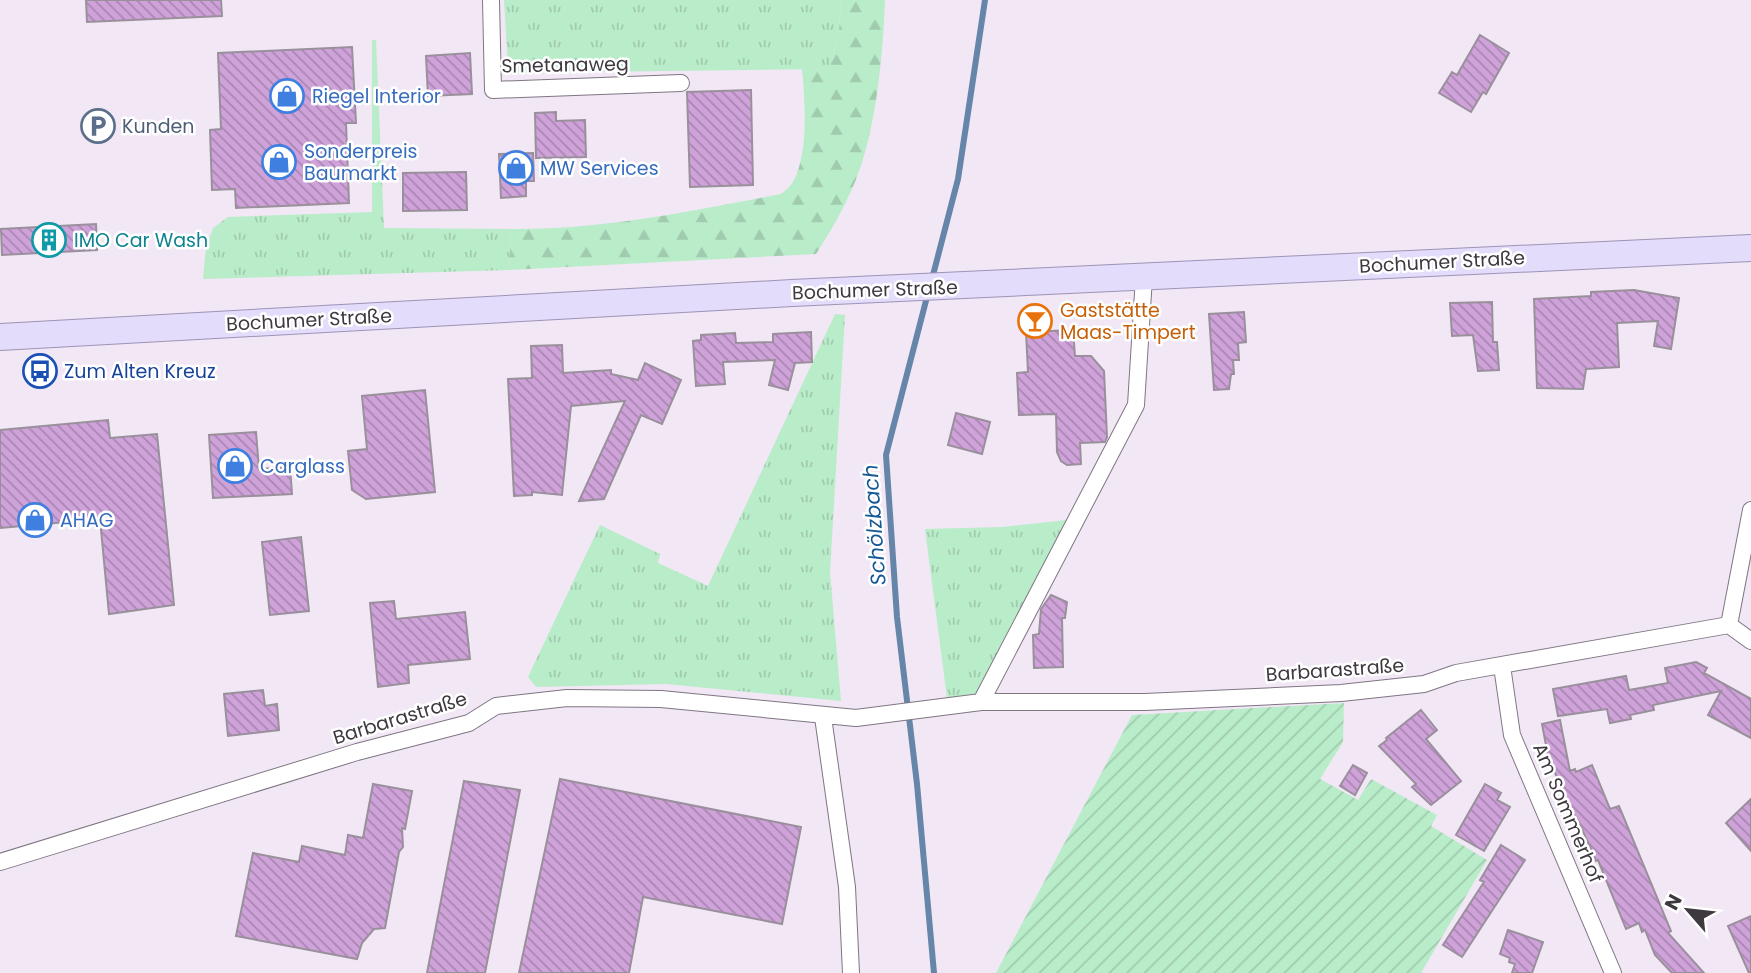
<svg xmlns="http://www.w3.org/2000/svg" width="1751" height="973" font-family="Poppins,sans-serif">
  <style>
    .grass { fill: url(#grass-tufts) }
    .forest { fill: url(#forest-firs) }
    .garden { fill: url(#garden-furrows) }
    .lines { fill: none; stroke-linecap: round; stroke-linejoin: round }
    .stream { stroke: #6585a9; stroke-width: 6 }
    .building { fill: url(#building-back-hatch); stroke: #9a909c; stroke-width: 2 }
    .street-casing { stroke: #7f7682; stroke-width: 18 }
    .primary-casing { stroke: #9d93b7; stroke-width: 28 }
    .street { stroke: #fff; stroke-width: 16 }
    .primary { stroke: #e3dcfb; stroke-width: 26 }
    .labels { text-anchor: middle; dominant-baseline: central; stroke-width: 5; stroke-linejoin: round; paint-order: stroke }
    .street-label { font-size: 19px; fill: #3e393f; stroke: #fff }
    .shop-label { font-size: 19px; fill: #366cbe; stroke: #fff; text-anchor: start }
    .service-label { font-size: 19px; fill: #4e5e75; stroke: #fff; text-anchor: start }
    .culture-label { font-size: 19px; fill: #0d838f; stroke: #fff; text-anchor: start }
    .food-label { font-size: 19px; fill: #c56008; stroke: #fff; text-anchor: start }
    .transit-label { font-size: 19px; fill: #164399; stroke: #fff; text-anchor: start }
    .water-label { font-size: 21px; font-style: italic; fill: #145996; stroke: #fff }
  </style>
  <defs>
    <pattern id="grass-tufts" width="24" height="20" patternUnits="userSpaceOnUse" patternTransform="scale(1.75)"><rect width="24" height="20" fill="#b9ecc9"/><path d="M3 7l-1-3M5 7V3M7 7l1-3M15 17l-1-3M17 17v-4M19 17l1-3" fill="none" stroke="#a0cbae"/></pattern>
    <pattern id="forest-firs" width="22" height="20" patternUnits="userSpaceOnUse" patternTransform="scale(1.75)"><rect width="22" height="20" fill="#b9ecc9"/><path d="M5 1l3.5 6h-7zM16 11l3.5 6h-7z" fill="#a0cbae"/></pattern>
    <pattern id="garden-furrows" width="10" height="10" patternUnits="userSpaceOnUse" patternTransform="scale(1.75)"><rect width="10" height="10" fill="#b9ecc9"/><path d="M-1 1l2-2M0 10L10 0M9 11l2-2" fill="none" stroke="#a0cbae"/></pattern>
    <pattern id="building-back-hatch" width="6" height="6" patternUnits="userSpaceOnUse" patternTransform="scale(1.75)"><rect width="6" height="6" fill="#cfa3da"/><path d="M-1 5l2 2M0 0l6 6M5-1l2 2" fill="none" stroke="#a986b2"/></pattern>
  </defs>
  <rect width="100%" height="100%" fill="#f2e7f5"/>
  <path class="grass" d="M504,0H841L839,30L830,69L515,73L509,71L508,66Z
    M372,40H376L384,228L511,229L509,270L203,279L206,247L213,228L228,217L372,212Z
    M835,314L845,315L830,572L841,701L666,684L536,687L528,677L600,525L660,554L658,563L708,586Z
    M1067,520L977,693L947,698L925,529L1002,527Z"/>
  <path class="forest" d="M841,0H885C883,55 876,132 855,182C844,208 831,231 816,254L509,270L511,229C601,230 692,211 781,194C785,191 790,187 793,182C809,152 805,102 802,69L830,68L839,30Z"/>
  <path class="garden" d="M1344,703L1343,742L1320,779L1358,800L1371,779L1437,815L1431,826L1487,860L1421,973H996L1132,715Z"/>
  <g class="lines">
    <path class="stream" d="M932,279L958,179L985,0
      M928,293L886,455L897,617L917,784L934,973"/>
  </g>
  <path class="building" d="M86,0H221L222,16L87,22Z
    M1480,35L1509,53L1486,94L1483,92L1471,112L1439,93L1452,72L1457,75Z
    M352,47L356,123H346L349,203L236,208L235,189L212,190L210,130L221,129L218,53Z
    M470,53L472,94L428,96L426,56Z
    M751,90L753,185L690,187L687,92Z
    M556,112V121L585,120L586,157L536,158L535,113Z
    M533,153L534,181H526V196L501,198L499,154Z
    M466,172L467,210L403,211V173Z
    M96,224L97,250L2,255L1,229Z
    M1634,290L1679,298L1671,349L1654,346L1658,321L1617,323L1619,367L1586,369L1583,389L1537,388L1534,299L1591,296V292Z
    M1492,302L1493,342H1497L1499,370L1478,371L1473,335L1452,336L1450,303Z
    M1244,312L1246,342L1238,343L1239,360H1233L1234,374H1231L1229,389L1214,390L1209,314Z
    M1073,330L1075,356H1091L1104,371L1107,437L1105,442L1080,443L1081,464L1067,465L1061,461L1057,452L1056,414L1019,415L1017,373L1028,372L1026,332Z
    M811,332L812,362L795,363L788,390L769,385L775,360L723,362L725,384L696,386L693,341L701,340V335L735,333L736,343L773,342V334Z
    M562,345L563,373L611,370V374L638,380L645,363L681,380L662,424L641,415L604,499L579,501L625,401L571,406L562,495L532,492V495L514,496L508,379L532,378L531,346Z
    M425,390L435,492L366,499L352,490L348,451L367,449L362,396Z
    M956,413L990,422L982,454L948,445Z
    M108,420L110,438L157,434L174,605L109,614L100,519L0,528V430Z
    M256,432L259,469L290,467L292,494L213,498L209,435Z
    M301,537L309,611L270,615L262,542Z
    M1051,595L1067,602L1065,618H1062L1063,667L1034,668L1033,635L1039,634L1041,609Z
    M394,601L396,619L465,612L470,659L408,665L409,683L378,687L370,603Z
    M1696,662L1707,668L1704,673L1751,699V738L1708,715L1721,691L1653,705L1654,710L1630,715L1631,719L1610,723L1607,709L1558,716L1553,689L1626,676L1629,690L1668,683L1665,668Z
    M263,690L265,706L277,704L279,730L228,736L224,694Z
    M1421,710L1437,730L1426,739L1461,781L1431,805L1412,787L1416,784L1379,746L1387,740L1386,738Z
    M1560,720L1570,771L1575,769L1576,772L1592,765L1610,809L1619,806L1671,931L1668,933L1704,973H1672L1655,955L1645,930L1642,932L1639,923L1626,929L1598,860L1596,861L1579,822L1569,807L1548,756L1542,724Z
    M1353,765L1367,773L1355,795L1340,786Z
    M560,779L801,827L782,924L643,897L629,973H519Z
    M464,781L520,790L485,973H427Z
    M373,784L412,791L405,829L402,828L403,847L399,852L385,928L374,929L362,943L357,959L236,936L253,853L299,862L302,846L345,855L348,835L363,838Z
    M1485,784L1501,793L1497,800L1510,807L1484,851L1456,835Z
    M1751,799V851L1726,823Z
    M1501,845L1525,860L1462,957L1443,945L1484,882L1480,880Z
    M1751,916V973H1749L1728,926Z
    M1508,930L1543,942L1532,973H1512L1515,964L1509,962L1510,958L1500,954Z"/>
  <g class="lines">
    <g class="street-casing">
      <path id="street" d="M491,0L493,90L681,83
        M1729,625L1751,510
        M1729,625L1751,641
        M1502,666L1512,735L1613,973
        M981,702L1136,405L1144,277
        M823,717L847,887L851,973
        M0,862L357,752L469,723L496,706L567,698L661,699L856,718L981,702H1145L1341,693L1424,684L1456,673L1729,625"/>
    </g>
    <g class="primary-casing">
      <path id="primary" d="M0,337L792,293L1751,248"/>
    </g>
    <use href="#street" class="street"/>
    <use href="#primary" class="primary"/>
  </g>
  <defs>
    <g id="shop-ring" transform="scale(1.75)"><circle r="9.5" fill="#fff" stroke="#3f7fe0" stroke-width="1.5"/><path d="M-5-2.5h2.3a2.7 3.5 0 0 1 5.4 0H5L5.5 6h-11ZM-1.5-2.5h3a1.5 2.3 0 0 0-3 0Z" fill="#3f7fe0"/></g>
    <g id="parking-ring" transform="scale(1.75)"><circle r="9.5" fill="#fff" stroke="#5c6f8a" stroke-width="1.5"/><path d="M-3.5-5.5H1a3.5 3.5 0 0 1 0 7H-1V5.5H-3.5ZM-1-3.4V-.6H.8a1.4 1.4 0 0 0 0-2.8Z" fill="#5c6f8a"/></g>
    <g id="building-ring" transform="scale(1.75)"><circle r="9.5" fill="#fff" stroke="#0f9aa8" stroke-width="1.5"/><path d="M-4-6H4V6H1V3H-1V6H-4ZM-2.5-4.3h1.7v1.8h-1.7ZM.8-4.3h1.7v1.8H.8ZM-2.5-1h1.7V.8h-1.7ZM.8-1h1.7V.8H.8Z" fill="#0f9aa8"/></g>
    <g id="bar-ring" transform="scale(1.75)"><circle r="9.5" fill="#fff" stroke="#e8710a" stroke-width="1.5"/><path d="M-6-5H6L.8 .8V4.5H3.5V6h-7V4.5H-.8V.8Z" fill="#e8710a"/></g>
    <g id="bus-ring" transform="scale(1.75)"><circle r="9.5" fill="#fff" stroke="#1a4fb4" stroke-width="1.5"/><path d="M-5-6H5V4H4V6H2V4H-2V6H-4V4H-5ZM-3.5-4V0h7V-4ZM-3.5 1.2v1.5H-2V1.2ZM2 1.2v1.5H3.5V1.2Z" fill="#1a4fb4"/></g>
  </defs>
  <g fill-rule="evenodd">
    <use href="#shop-ring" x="287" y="96"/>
    <use href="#parking-ring" x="98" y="126"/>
    <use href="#shop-ring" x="279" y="162"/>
    <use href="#shop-ring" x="516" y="168"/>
    <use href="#building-ring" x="49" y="240"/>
    <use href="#bar-ring" x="1035" y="321"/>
    <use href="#bus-ring" x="40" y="371"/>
    <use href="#shop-ring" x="235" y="466"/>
    <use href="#shop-ring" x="35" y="520"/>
  </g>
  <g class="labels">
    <g class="street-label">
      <text transform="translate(565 65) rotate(-1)">Smetanaweg</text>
      <text transform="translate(1442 262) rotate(-3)">Bochumer Straße</text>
      <text transform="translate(875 290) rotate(-2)">Bochumer Straße</text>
      <text transform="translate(309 320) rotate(-3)">Bochumer Straße</text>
      <text transform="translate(1335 670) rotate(-4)">Barbarastraße</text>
      <text transform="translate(400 718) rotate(-17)">Barbarastraße</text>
      <text transform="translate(1568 813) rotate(67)">Am Sommerhof</text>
    </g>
    <g class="shop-label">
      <text x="312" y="96">Riegel Interior</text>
      <text x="304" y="151">Sonderpreis<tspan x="304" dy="22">Baumarkt</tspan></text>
      <text x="540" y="168">MW Services</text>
      <text x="260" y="466">Carglass</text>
      <text x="60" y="520">AHAG</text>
    </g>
    <g class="service-label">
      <text x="122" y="126">Kunden</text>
    </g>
    <g class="culture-label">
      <text x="74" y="240">IMO Car Wash</text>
    </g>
    <g class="food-label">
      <text x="1060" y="310">Gaststätte<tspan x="1060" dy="22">Maas-Timpert</tspan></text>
    </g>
    <g class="transit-label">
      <text x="64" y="371">Zum Alten Kreuz</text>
    </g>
    <g class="water-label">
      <text transform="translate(874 525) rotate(-94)">Schölzbach</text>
    </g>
  </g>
  <g transform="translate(1688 910) rotate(298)" stroke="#ffffff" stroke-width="5" paint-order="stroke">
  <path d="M0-5L12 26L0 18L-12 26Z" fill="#3e393f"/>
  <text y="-10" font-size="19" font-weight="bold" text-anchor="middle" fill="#3e393f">N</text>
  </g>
</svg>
